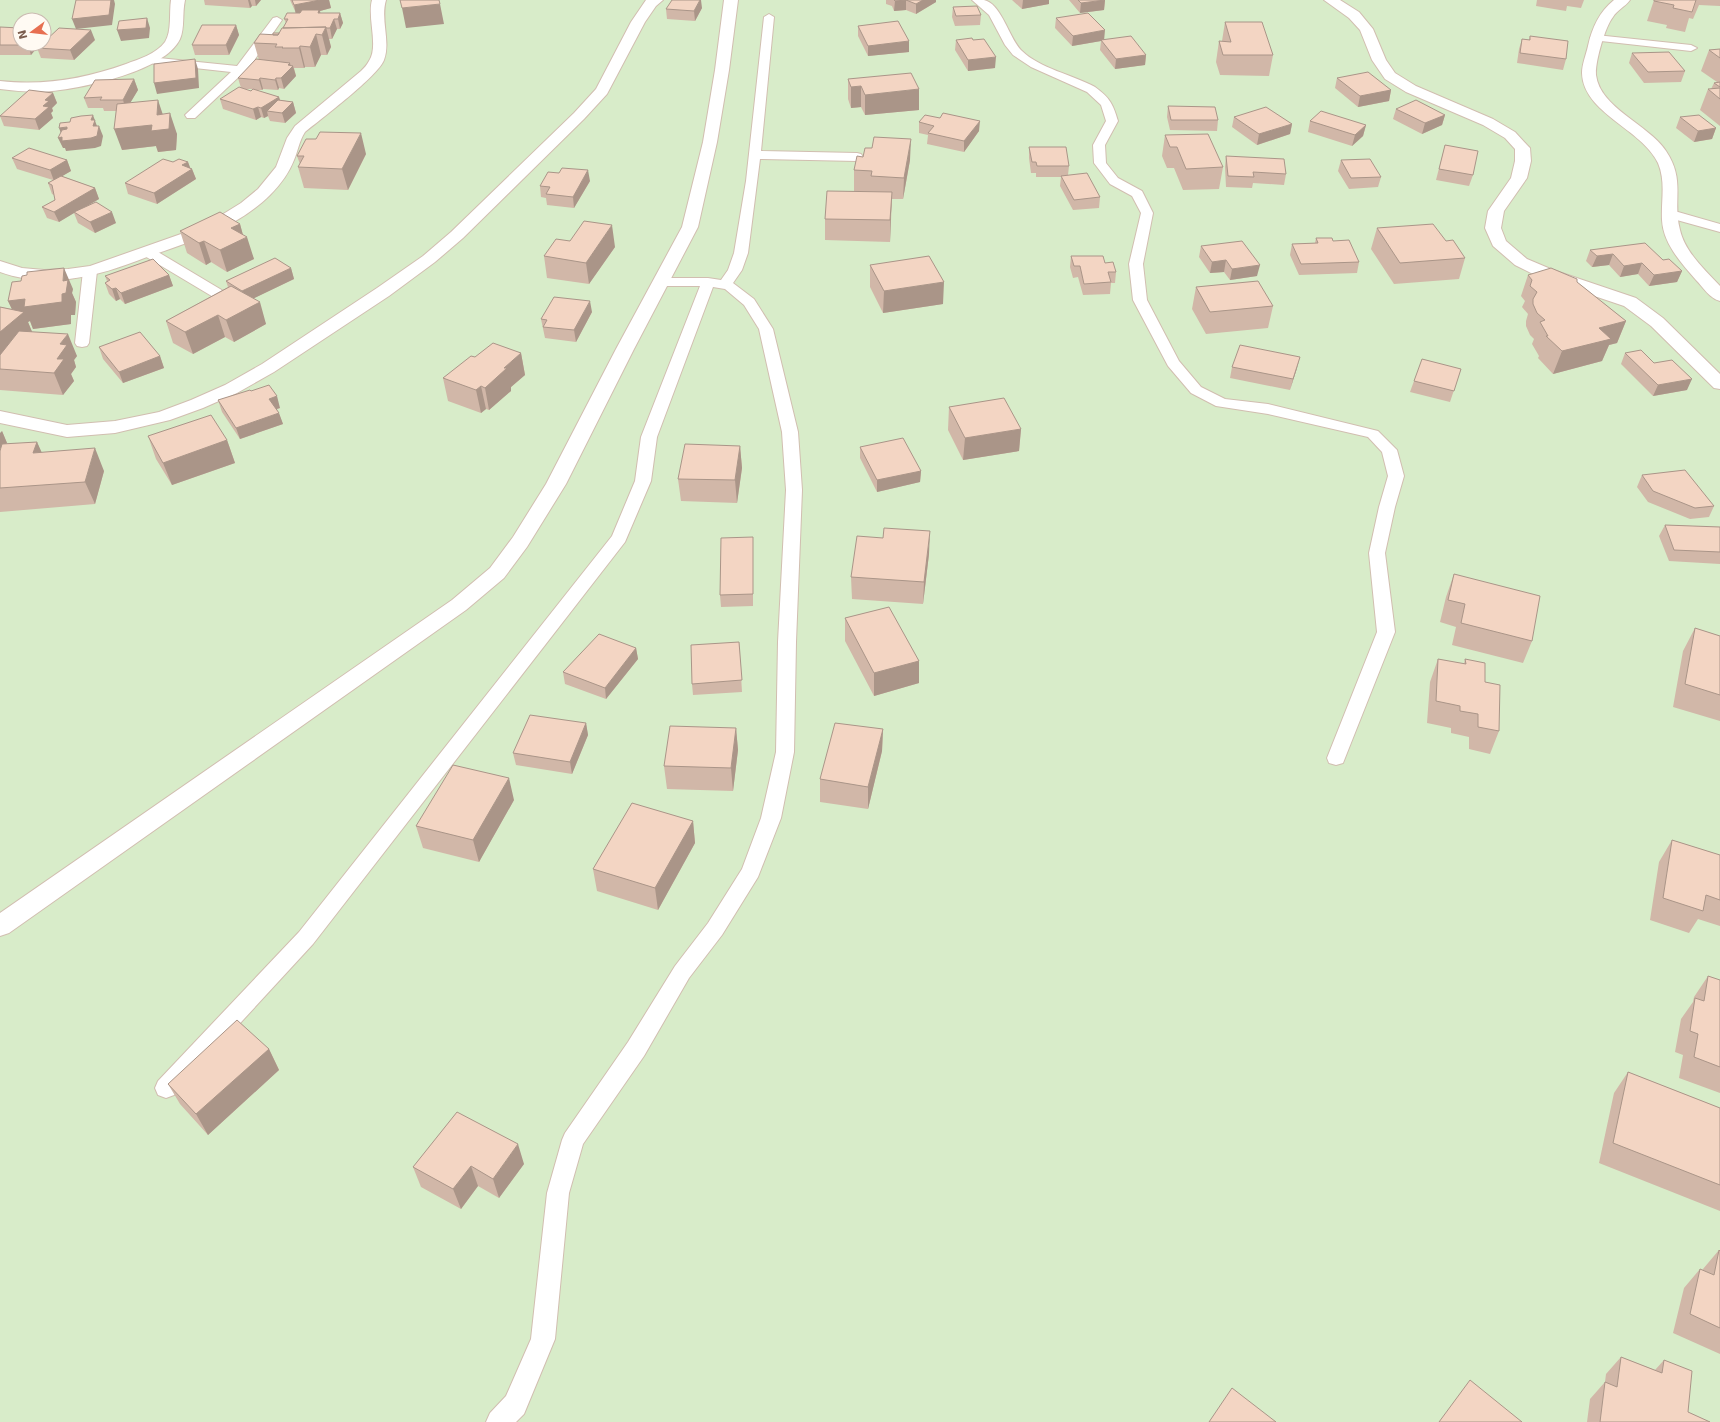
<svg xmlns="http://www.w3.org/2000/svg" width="1720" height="1422" font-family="'DejaVu Sans',sans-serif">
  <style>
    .green { fill: #d8ecc9; fill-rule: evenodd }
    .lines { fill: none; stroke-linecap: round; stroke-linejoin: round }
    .service-casing { stroke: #d1beb0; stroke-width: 2 }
    .minor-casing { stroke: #d1beb0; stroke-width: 2 }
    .service { fill: #fff; fill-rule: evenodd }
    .minor { fill: #fff; fill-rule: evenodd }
    .wall { fill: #d1b7a8; fill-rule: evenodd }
    .shaded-wall { fill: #aa9588 }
    .building { fill: #f3d5c3; stroke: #aa9588 }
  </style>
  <rect width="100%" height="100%" fill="#fdf6ec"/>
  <path class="green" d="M0,0H1720V1422H0ZM20,20H44V44H20Z"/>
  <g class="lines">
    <g class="service-casing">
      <path id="service" d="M972,0C975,0 980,0 984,0C1002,4 1009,39 1022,51C1039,68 1073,75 1095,87C1110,98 1113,104 1118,121L1105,145L1106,163L1118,178L1142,191L1153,213L1143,264L1147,300L1179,361L1201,387L1225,399L1268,404L1378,431L1397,450L1404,476L1395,507L1385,553L1395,632L1343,763L1336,765L1329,763L1327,758L1377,632L1369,553L1379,507L1388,476L1382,452L1368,437L1268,414L1216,406L1191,393L1168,366L1133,300L1129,264L1141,213L1132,196L1110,184L1094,163L1093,145L1106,121L1101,105L1087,92L1031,67L1013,55L1005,45L989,15Z
        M769,14L774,17L761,151L857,153L861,154L863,157L861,160L857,161L760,159L748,253L742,270L733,283L754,299L773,329L798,432L802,490L796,642L794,752L781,818L758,877L722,935L689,978L644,1056L583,1144L569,1193L555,1339L524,1414L516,1422H486L490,1413L506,1396L531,1339L547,1193L562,1140L565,1133L628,1042L675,966L708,923L742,869L761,818L776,752L778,642L786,490L782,432L759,329L744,305L725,289L713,287L657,437L651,481L625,542L313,944L174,1095L166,1098L158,1095L155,1088L158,1081L299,932L612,536L635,481L641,437L700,286H662L657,285L655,282L657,279L662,278H708L721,280L728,270L734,253L746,181L764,17Z
        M277,17L282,20L253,62L244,72L195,118H187L185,115L231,72L149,63L145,62L143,60L145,58L149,57L237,66L273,18Z
        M1596,35L1691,45L1697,48L1691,51L1592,40L1590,38L1592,36Z
        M1671,210L1720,224V232L1666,217L1665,214L1666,211Z
        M148,248L153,249L225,292L227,295L225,298L220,299L215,298L143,255L141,252L143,249Z
        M90,267L95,268L97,271L89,343L87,346L82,347L77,346L75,343L83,271L85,268Z"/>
    </g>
    <g class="minor-casing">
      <path id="minor" d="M171,0H185C182,13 185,28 180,39C165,71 84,88 52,91C35,93 17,91 0,89V81C44,86 84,79 126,64C139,59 156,54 165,42C172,31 169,13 171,0Z
        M372,0H386C380,20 391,41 384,60C378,76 321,119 305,132C299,141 298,151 294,160C289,173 280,185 270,195C237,228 190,242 147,257C121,267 96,276 69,279C46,282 22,280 0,272V261L22,268L44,270L68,269L90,266L181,234L212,221L241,203L258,189L276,167L287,138L295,126L361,71C364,68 367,65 369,61C379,46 367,18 372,0Z
        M646,0H663L656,6L645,22L607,94L584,119L463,238L435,262L389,296L274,372L237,393L203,408L170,420L115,433L67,437L0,423V411L67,425L115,421L159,412L191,400L225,385L262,364L377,288L423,256L451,232L574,113L596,89L631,22Z
        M724,0H738L729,70L717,142L698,227L634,349L566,484L527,547L504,578L466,610L9,933L0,936V913L452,600L490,568L513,537L546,484L616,349L682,227L703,142L715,70Z
        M1324,0H1340L1359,12L1373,29L1386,60L1395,73L1416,86L1493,119L1515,132L1527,145L1530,148L1531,161L1527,178L1504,211L1501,228L1506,241L1527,259L1553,270L1636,298L1663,318L1720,374V389L1714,388L1651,326L1624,306L1541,278L1515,265L1493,246L1485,228L1488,211L1511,178L1515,161V149L1505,138L1483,125L1406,92L1385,79L1372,60L1360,30L1349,18Z
        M1614,0H1630C1625,7 1617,10 1613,17C1605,27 1595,62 1596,75C1600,108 1648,124 1666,151C1686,181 1672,200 1680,230C1685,252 1705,270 1720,286V301C1710,299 1703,287 1696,280C1681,263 1663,243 1662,220C1661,200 1666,182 1658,163C1642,129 1583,113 1582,73C1582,64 1586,55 1588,46C1592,28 1599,12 1614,0Z"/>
    </g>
    <use href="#service" class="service"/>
    <use href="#minor" class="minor"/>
  </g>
  <path class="wall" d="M204,0H261L256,6H252L250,8L205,5Z
    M290,0H329L331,8L320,11V13H340L343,23L340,29H337L332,39H329L331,47L327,55H321L315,67H305L304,68H294L296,76L284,89L279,88L278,90L263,89L262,90H256L279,97L280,100L293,102L296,113L285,123L270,121L268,116L264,118L261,117L256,120L223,109L220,99L241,88L238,78L259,60L254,43L273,35L279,33L286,23L284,19L296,13ZM244,89H252L251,91Z
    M886,0H936V2L916,14L906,10L894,11L892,6L886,4Z
    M1012,0H1049V4L1022,9Z
    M1069,0H1105L1104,10L1080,13Z
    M1537,0H1584L1581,8L1567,6L1566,11L1536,6Z
    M1654,0H1720V6L1699,5L1693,19L1689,18L1685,32L1666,28L1667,25L1647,21Z
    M953,7L981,15L980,25L955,26L952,17Z
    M702,8L695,21L667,19L666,9Z
    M1056,18L1104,40L1146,55L1145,65L1115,69L1100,50L1101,41L1072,46L1055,28Z
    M1225,22L1273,55L1269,76L1220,75L1216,62L1219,41H1222Z
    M236,25L239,35L229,55H195L192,45Z
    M858,26L909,52L868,56L858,36Z
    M0,27L40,44L31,55H0Z
    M1530,36L1566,59L1563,70L1517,63L1519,49L1522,39L1529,40Z
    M95,40L74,60L41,58L37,48Z
    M956,40H973L995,68L968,71L955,50Z
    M1720,49V126L1700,110L1708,89H1711L1714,83L1717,82L1701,71L1709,50Z
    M1632,53L1685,71L1681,82L1644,83L1629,63Z
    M1337,78L1391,90L1389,101L1358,107L1335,88Z
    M134,79L138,90L130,103L163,114L177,134L176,150L158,152L156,146L122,150L117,111H104L103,108H88L84,98Z
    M848,79L919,110L865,115L861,107L851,108L848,99Z
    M53,93L57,103L52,108L53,111L51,113L53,118L39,130L4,126L0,116Z
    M1168,106L1218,120L1217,131L1170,130L1167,117Z
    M1396,109L1445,115L1442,125L1422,134L1393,119Z
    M1234,117L1292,124L1290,134L1257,145L1232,127Z
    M1680,117L1716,128L1712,139L1694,142L1676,128Z
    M1310,121L1366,125L1363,136L1352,146L1308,132Z
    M919,122L979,131L964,152L927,144L928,135L919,133Z
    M1165,135L1223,167L1219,189L1183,190L1174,168H1167L1162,156Z
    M1445,145L1473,175L1469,186L1436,180Z
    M1029,147L1069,166L1068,175L1100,197L1099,208L1073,210L1060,186L1061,177H1036V173H1031L1029,158Z
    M366,154L348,190L304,188L298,167L300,164L297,156Z
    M1226,156L1286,174L1284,185L1253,183L1252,188L1226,187L1225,167Z
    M12,158L67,160L71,171L62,176L95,188L99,199L89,205L116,223L95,233L78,223L74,213L59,222L47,218L42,207L55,200L54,195L52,194L48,183L53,180L17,169Z
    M910,160L903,199H892L890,242L825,240V219L867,192L854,191V170Z
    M1341,160L1381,177L1378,187L1349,189L1338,171Z
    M173,162H188L190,168L192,169L196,179L157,204L128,194L125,183Z
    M590,181L574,208L547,205L546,198L541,197L540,186Z
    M240,224L243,235L254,259L227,272L211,262L206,265L187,253L180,231Z
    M1377,228L1446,241L1465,258L1459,279L1394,284L1371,249Z
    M1316,238L1359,262L1357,273L1299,275L1290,255L1292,244L1315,243Z
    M570,241L615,247L589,284L547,278L544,256Z
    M1201,246L1257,276L1230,280L1224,272L1210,273L1199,257Z
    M1590,250L1663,260L1682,271L1677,282L1649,286L1638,274L1620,277L1609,265L1592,267L1586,261Z
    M1071,256L1105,263L1116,272L1115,283H1111L1110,294L1083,295L1078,277L1073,278L1070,267Z
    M870,265L943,304L883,313L870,287Z
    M291,268L294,279L254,298L266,324L234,342L225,337L193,354L173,343L166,321L228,287L226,281Z
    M169,275L173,286L125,304L120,299L116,301L109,294L105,283L107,281L105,276Z
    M1528,275L1577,282L1626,321L1617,343L1609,345L1602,361L1553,374L1538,358L1539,356L1532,344L1534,339L1530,335L1526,326V321L1528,314L1522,307L1525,301L1521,296Z
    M1196,287L1273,306L1268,328L1206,334L1192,309Z
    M73,289L72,293L76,302L75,315H71V324L33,329L30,321L28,322L32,332L77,356L74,360L76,367L71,374L74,381L63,395L0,390V307L12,309L8,301Z
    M592,312L576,342L545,338L541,319Z
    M99,347L160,356L164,368L123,383L103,359Z
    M521,353L525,375L511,387V391L489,410L486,409L481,413L448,401L443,378L475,357Z
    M1625,353L1654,363L1687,390L1653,396L1621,364Z
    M1232,367L1297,368L1290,390L1230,378Z
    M1461,369L1450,402L1410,392L1414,381Z
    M251,391L280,408L277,409L283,424L240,439L222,412L218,400Z
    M949,407L1021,429L1019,451L963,460L948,430Z
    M2,431L7,443L6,444L37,442L41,452L104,471L95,504L0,512V451L1,448Z
    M148,436L227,440L235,463L172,485L156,459Z
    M740,446L742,468L737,503L681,501L678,479Z
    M860,447L921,471L920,482L877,492L860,458Z
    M1642,475L1714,506L1709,517L1690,519L1648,502L1637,487Z
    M1665,525L1720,527V564L1669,561L1659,536Z
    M753,537V606L721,607L720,595Z
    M883,538L929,554L923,604L852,599L851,577Z
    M1454,574L1532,641L1523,663L1452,645L1456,627L1440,622L1446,597Z
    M845,618L919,661V683L874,696L845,641Z
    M1695,628L1720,636V721L1673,707L1683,651Z
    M739,642L742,692L693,695L692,684Z
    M636,648L638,659L606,699L565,684L563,672Z
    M1438,659L1464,664L1465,659L1485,682L1499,731L1490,754L1469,749V737L1451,733V728L1427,723L1430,682Z
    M586,723L588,735L572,774L516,765L513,753Z
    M736,728L738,750L733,791L667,789L664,766Z
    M883,729L882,751L868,809L820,802V779Z
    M514,800L479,862L423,848L416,826Z
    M693,821L695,843L658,910L597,891L593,869Z
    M1672,840L1720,855V926L1698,919L1689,933L1650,920L1659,862Z
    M1708,976L1720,980V1093L1679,1078L1683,1055L1675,1052L1681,1019L1693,1002L1694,997Z
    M269,1049L279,1070L208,1135L180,1104L168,1084Z
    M1628,1072L1720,1108V1211L1599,1163L1614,1093Z
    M524,1164L499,1198L478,1186L461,1209L421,1187L413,1167Z
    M1719,1250L1720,1251V1354L1673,1333L1684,1288L1700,1269L1702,1271L1703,1269Z
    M1621,1357L1655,1370L1664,1360L1688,1412L1710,1422H1587L1590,1399L1605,1382L1606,1374Z"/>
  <path class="shaded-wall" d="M111,0H114L115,4L112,25L76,29L72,19Z
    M248,0H250L252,6L250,8Z
    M255,0H261L256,6Z
    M320,0H329L331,8L320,11L322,20L296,15L294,5Z
    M700,0H701L702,8L695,21L694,11Z
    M906,0V10L894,11L895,1Z
    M923,0H936V2L916,14V4Z
    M1023,0H1049V4L1022,9Z
    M1105,0L1104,10L1080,13L1081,3Z
    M440,4L444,24L406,28L402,8Z
    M340,13L343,23L340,29L338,19Z
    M147,18L150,28L149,38L121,41L117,30Z
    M334,19L337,29L332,39L330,28Z
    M236,25L239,35L229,55L226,45Z
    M326,27L331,47L327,55L322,35Z
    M91,30L95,40L74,60L70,50Z
    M1105,30L1104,41L1101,40V41L1072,46L1073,36Z
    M316,34L321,55L315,67L310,47Z
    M909,41V52L868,56V46Z
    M28,44H40L31,55L28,45Z
    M300,46L305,67L304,68L299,48Z
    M1146,55L1145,65L1115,69L1116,59Z
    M996,57L995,68L968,71V60Z
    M195,59L198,69L199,88L157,94L154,83Z
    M290,63L291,68L293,66L296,76L284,89L281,78L288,65Z
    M260,78L263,89L262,90L259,80Z
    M276,78L279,88L278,90L275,80Z
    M134,79L138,90L126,110L123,100Z
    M861,86V107L851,108V87Z
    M919,89V110L865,115V95Z
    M1391,90L1389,101L1358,107L1360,96Z
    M53,93L57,103L52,108L53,111L51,113L53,118L39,130L35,119L43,106L45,100Z
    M279,97L282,107L267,111L268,116L264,118L261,108Z
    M158,100L165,121L170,113L177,134L176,150L158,152L156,146L122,150L114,129L157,115Z
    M293,102L296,113L285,123L282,113Z
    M258,107L261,117L256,120L253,109Z
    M93,115L98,129L99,126L103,136L101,146L95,148L66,151L65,148H63L58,138L91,120Z
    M1445,115L1442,125L1422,134L1425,123Z
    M980,121L979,131L964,152V141Z
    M1292,124L1290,134L1257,145L1259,134Z
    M1366,125L1363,136L1352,146L1355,135Z
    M67,127L71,138L63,139L59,128Z
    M1716,128L1712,139L1694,142L1698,131Z
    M361,133L366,154L348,190L342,169Z
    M911,139L910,160L903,199L904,178Z
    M67,160L71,171L54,181L50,170Z
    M188,162L191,170L192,169L196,179L157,204L154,193L182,165Z
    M588,170L590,181L574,208L573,197Z
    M95,188L99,199L75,213L74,212V213L59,222L54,212Z
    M892,192L891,213L890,242V220Z
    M112,212L116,223L95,233L90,222Z
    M240,224L244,239L247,237L254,259L227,272L220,250L231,228Z
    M612,225L615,247L589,284L586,263Z
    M204,241L211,262L206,265L199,243Z
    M1613,254L1609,265L1592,267L1597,256Z
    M1226,260L1224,272L1210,273L1212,262Z
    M1642,263L1638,274L1620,277L1624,266Z
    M1260,265L1257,276L1230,280L1232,269Z
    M64,268L73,289L72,293L76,302L75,315H71V324L33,329L30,321L28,322L33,334L0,362V332L16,318L8,301L63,281Z
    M291,268L294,279L246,302L242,291Z
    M1682,271L1677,282L1649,286L1654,275Z
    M169,275L173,286L125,304L121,293Z
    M944,282L943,304L883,313L884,291Z
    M116,288L120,299L116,301L112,289Z
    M590,301L592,312L576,342L574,330Z
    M260,302L266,324L234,342L226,320Z
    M218,315L225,337L193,354L185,332Z
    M1626,321L1617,343L1609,345L1602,361L1553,374L1562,351L1599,328Z
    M68,334L77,356L74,360L76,367L71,374L74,381L63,395L54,373L60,344Z
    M521,353L525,375L511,387V391L489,410L485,388L504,368Z
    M160,356L164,368L123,383L119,372Z
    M1300,357L1297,368L1290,390L1293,379Z
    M1692,379L1687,390L1653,396L1658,385Z
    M481,386L486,409L481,413L476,390Z
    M277,396L280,408L273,410L269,399Z
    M279,413L283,424L240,439L236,428Z
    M1021,429L1019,451L963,460L965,438Z
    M2,431L7,443L0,449V433Z
    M227,440L235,463L172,485L163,463Z
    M37,442L47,464L33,453Z
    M740,446L742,468L737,503L735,480Z
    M95,448L104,471L95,504L85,482Z
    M921,471L920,482L877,492V480Z
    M930,531L929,554L923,604L924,582Z
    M636,648L638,659L606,699L605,688Z
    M919,661V683L874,696V673Z
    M586,723L588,735L572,774L570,762Z
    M736,728L738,750L733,791L731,768Z
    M883,729L882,751L868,809V787Z
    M509,778L514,800L479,862L473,840Z
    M693,821L695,843L658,910L655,888Z
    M269,1049L279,1070L208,1135L196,1114Z
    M518,1144L524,1164L499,1198L493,1179Z
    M471,1166L478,1186L461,1209L453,1189Z"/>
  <path class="building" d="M76,0H111L109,15L72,19Z
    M292,0H320L294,5Z
    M400,0H439L440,4L402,8Z
    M672,0H700L694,11L666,9Z
    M894,0H923L916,4L906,0L895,1Z
    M1078,0H1105L1081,3Z
    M1654,0H1696L1692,12L1673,8L1674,5L1654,1Z
    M977,6L981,15L956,16L953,7Z
    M302,10H319L318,13H340L338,19H334L330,28H326V27L283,28L288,19H284L287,13H300Z
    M1088,13L1105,30L1073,36L1056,18Z
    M147,18L146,28L117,30L119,21Z
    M898,21L909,41L868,46L858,26Z
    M1225,22H1262L1273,55H1223L1219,41L1231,42Z
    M202,25H236L226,45H192Z
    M0,27L20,28V44H28V45H0Z
    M326,27L322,35L316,34L310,47L300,46L299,48H282L283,47H275L277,44L254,43L260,34L278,35L282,28Z
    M59,28L91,30L70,50L37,48L42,44H44V42Z
    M273,33H279L278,35H273Z
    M1131,36L1146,55L1116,59L1101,40Z
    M1530,36L1568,41L1566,59L1520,53L1522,39L1530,40Z
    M972,38L973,40L984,39L996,57L968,60L956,40Z
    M1720,49V58L1709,50Z
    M1669,52L1685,71L1648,72L1632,53Z
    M195,59L196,78L154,83V64Z
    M256,59L290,63L288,65L293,66L281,78H276L275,80L260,78L259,80L238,78Z
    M1368,72L1391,90L1360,96L1337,78Z
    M911,73L919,89L865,95L861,86L851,87L848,79Z
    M134,79L123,100H100L102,97L84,98L95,80Z
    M1720,82V87L1714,83Z
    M239,87L251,91L253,89L279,97L261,108L258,107L253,109L220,99Z
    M1720,88V99L1708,89Z
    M29,90L53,93L45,100L49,101L43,106L49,107L35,119L0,116Z
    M158,100L157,115L170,113L169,129L151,131L152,125L114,129L117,104Z
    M278,100L293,102L282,113L267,111Z
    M1416,100L1445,115L1425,123L1396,109Z
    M1168,106L1215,107L1218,120H1171Z
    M1266,107L1292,124L1259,134L1234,117Z
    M1321,111L1366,125L1355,135L1310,121Z
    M943,113L980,121L964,141L928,133L934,126L919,122L925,115L940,118Z
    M93,115L91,120H95L93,126H99L97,136L91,138L62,141V137L58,138L62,130L67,129V127L59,128L60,123L70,122L71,118L81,116Z
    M1699,115L1716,128L1698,131L1680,117Z
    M320,132L361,133L342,169L298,167L304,156H297L306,139H316Z
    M1208,134L1223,167L1186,169L1177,147H1170L1165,135Z
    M874,137L911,139L904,178L871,176L872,171L854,170L857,156L863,157L865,148H872Z
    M1445,145L1478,151L1473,175L1439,169Z
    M1029,147H1066L1069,166H1037L1036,162H1032Z
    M29,148L67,160L50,170L12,158Z
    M1226,156L1284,159L1286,174L1253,172L1254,177L1228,176Z
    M163,159L173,162L179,159L188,162L182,165L192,169L154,193L125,183Z
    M1370,159L1381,177L1351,178L1341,160Z
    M562,168L588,170L573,197L546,194L550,187L540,186L548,172L559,173Z
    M1087,173L1100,197L1074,200L1061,176Z
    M61,176L95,188L54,212L42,207L55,200L52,185L48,183Z
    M827,191L892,192L890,220L825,219Z
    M96,202L112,212L90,222L74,212Z
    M220,212L240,224L231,228L247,237L220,250L204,241L199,243L180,231Z
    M584,221L612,225L586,263L544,256L556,239L570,241Z
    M1433,224L1446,241L1453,240L1465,258L1400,263L1377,228Z
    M1316,238H1332L1333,241L1349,240L1359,262L1301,264L1292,244L1318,243Z
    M1242,241L1260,265L1232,269L1226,260L1212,262L1201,246Z
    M1645,243L1663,260L1669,259L1682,271L1654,275L1642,263L1624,266L1613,254L1597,256L1590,250Z
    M929,256L944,282L884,291L870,265Z
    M1071,256H1103L1105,263L1113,262L1116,272H1108L1111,282L1084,284L1080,266H1074Z
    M275,258L291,268L242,291L226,281Z
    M153,259L169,275L121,293L116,288L112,289L105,283L110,280L105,276Z
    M64,268L63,281L68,280L66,293L62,294V302L24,307L25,299L8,301L12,282L21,281L22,276L27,275V272Z
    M1551,268L1577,279V282L1626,321L1599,328L1611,339L1562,351L1546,336H1548L1540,322L1545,320L1537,313L1533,304V299L1537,292L1530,286L1532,280L1528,275Z
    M1258,281L1273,306L1210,312L1196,287Z
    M231,286L260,302L226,320L218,315L185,332L166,321Z
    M554,297L590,301L574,330L543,327L547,320L541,319Z
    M0,307L24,312L0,332Z
    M19,331L68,334L60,344L67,345L57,359H64L54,373L0,369V355Z
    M140,332L160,356L119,372L99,347Z
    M493,343L521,353L504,368H507L485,388L481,386L476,390L443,378L471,356L475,357Z
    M1240,345L1300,357L1293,379L1232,367Z
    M1641,350L1654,363L1672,360L1692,379L1658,385L1625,353Z
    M1422,359L1461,369L1454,391L1414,381Z
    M269,385L277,396L269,399L279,413L236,428L218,400L250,390L251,391Z
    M1004,398L1021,429L965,438L949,407Z
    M211,415L227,440L163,463L148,436Z
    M903,438L921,471L877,480L860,447Z
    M37,442L33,453L95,448L85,482L0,488V451L2,444Z
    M685,444L740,446L735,480L678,479Z
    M1685,470L1714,506L1695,508L1653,491L1642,475Z
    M1665,525L1720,527V552L1674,550Z
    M884,528L930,531L924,582L851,577L857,536L883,538Z
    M753,537V594L720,595L721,538Z
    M1454,574L1540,596L1532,641L1461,623L1465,604L1448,600Z
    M889,607L919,661L874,673L845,618Z
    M1695,628L1720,636V695L1685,684Z
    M599,634L636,648L605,688L563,672Z
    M739,642L742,680L692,684L691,645Z
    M1438,659L1466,664L1465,659L1485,663V682L1500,685L1499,731L1478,727V714L1460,711V706L1436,701Z
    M530,715L586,723L570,762L513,753Z
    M835,723L883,729L868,787L820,779Z
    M670,726L736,728L731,768L664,766Z
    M453,765L509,778L473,840L416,826Z
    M632,803L693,821L655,888L593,869Z
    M1672,840L1720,855V900L1706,895L1703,911L1663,898Z
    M1708,976L1720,980V1067L1694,1057L1698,1034L1690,1031L1695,998L1704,1001Z
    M237,1020L269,1049L196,1114L168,1084Z
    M1628,1072L1720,1108V1185L1613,1143Z
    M457,1112L518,1144L493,1179L471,1166L453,1189L413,1167Z
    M1719,1250L1720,1251V1328L1690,1314L1700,1269L1714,1275Z
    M1621,1357L1662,1373L1664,1360L1692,1371L1688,1412L1710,1422H1600L1605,1382L1617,1387Z
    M1470,1380L1522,1422H1439Z
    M1232,1388L1276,1422H1209Z"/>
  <g transform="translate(32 32) rotate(255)"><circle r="19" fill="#fffaf3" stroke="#cabbb1"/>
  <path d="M0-3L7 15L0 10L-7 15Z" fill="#e76f51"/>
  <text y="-6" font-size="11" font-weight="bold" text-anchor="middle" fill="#7a5c4d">N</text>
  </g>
</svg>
